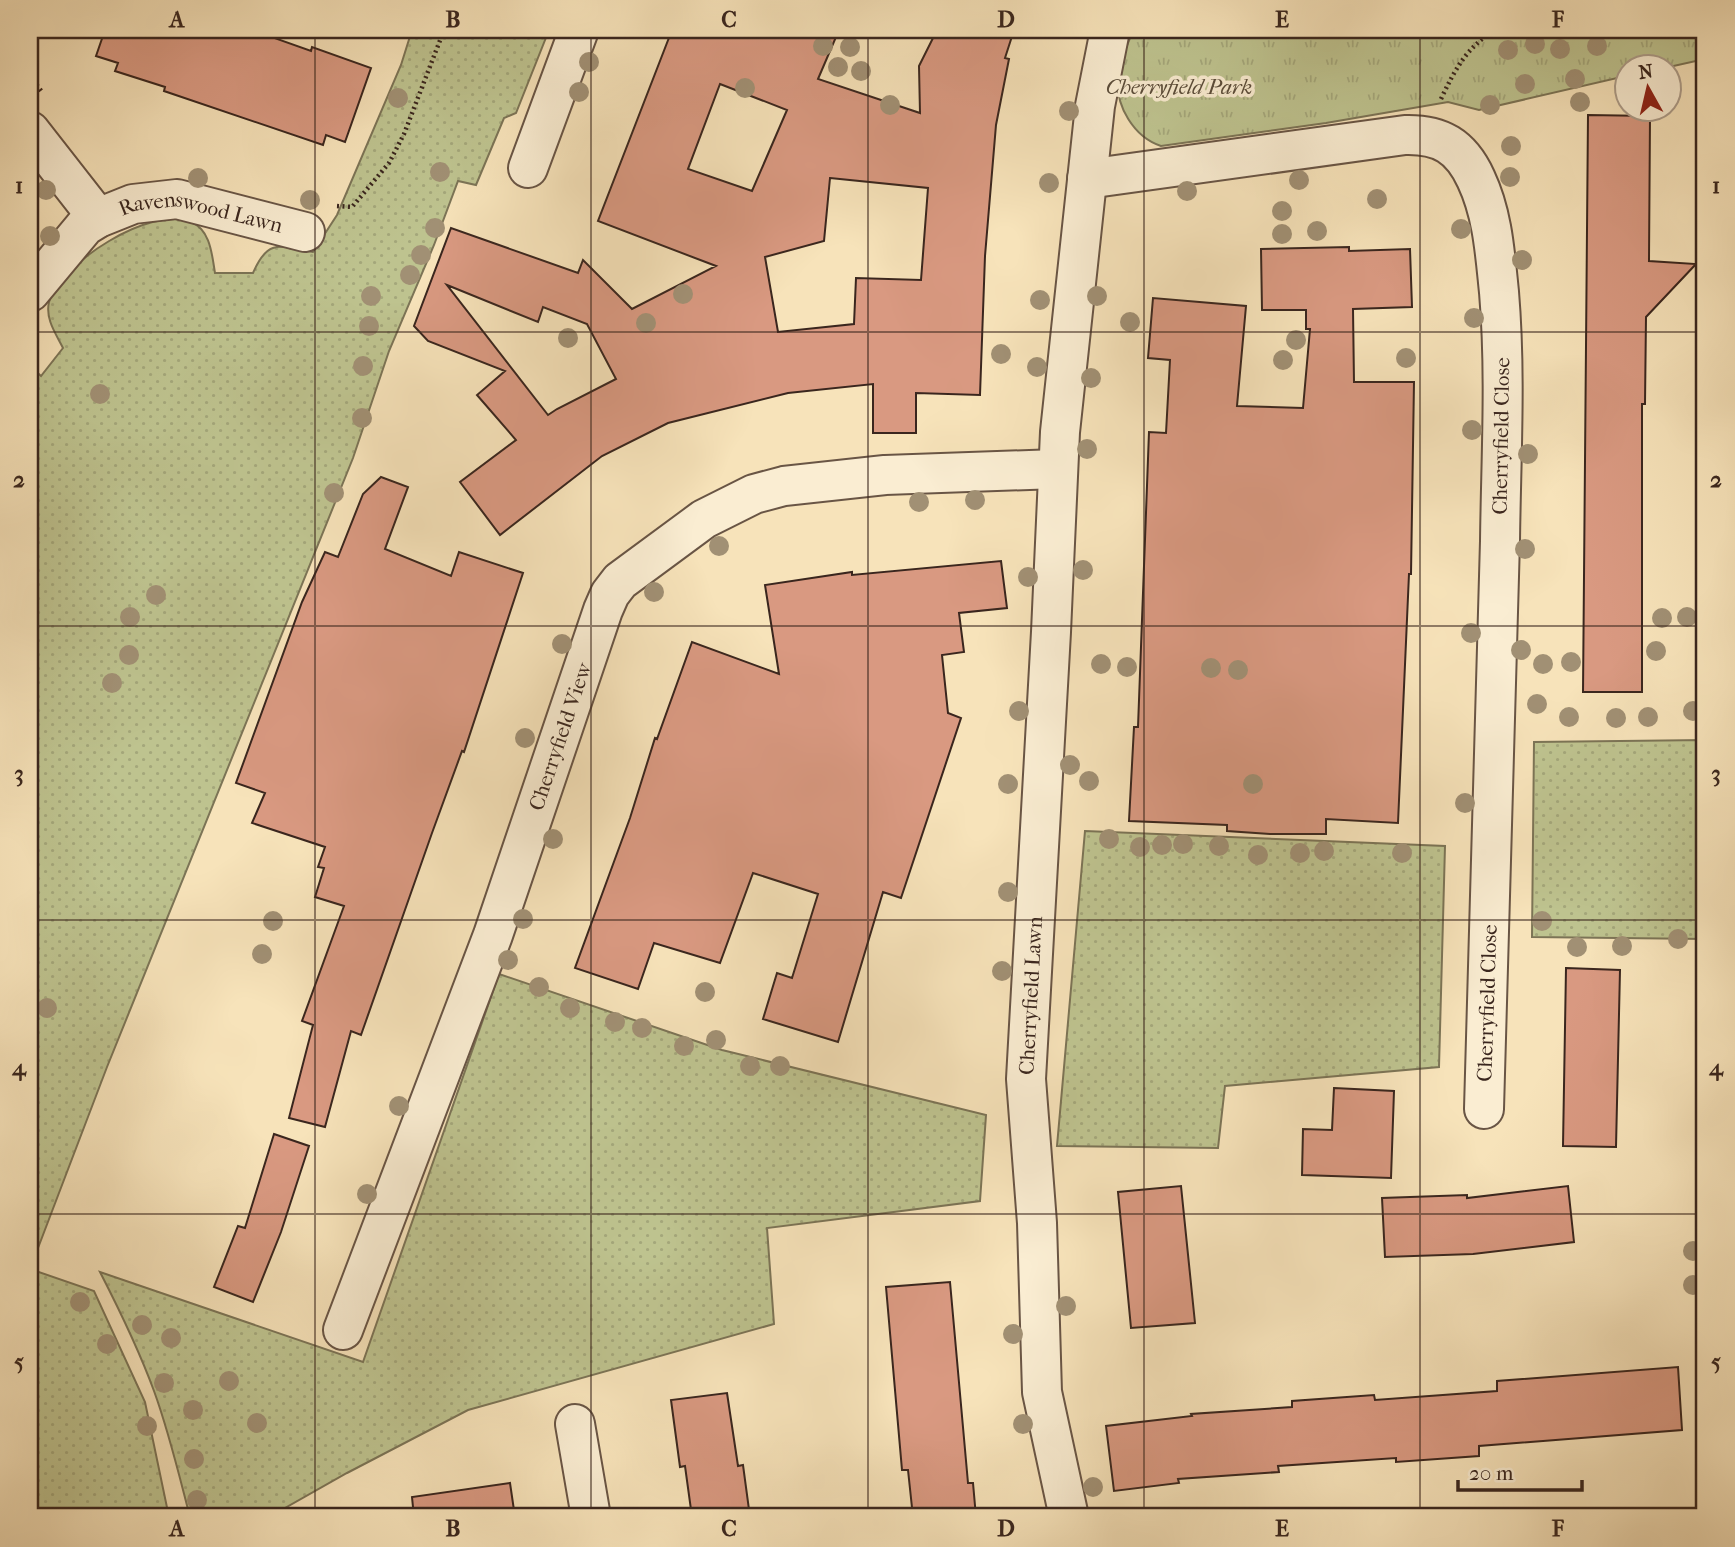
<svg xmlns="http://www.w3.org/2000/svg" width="1735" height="1547" font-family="'IM FELL French Canon',serif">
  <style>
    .grass { fill: url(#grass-dots); stroke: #7c7456; stroke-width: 2 }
    .park { fill: url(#park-tufts); stroke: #7c7456; stroke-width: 2 }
    .building { fill: #d99981; stroke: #3a261e; stroke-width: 2; fill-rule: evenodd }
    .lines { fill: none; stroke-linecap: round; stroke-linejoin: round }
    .minor-casing { stroke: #695545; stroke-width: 42 }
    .path { stroke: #3a261e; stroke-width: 4.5; stroke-dasharray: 2 3.5; stroke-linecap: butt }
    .minor { stroke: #faedd2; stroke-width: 38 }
    .tree { fill: #a19074 }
    .grid { fill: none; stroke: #3a261e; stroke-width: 2; stroke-opacity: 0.55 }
    .labels { text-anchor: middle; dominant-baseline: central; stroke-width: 7; stroke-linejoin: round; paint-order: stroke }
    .park-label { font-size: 21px; font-style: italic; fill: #5b4d3a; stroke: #faedd2 }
    .street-label { font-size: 21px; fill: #3a261e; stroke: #faedd2 }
    .neatline { fill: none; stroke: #3a261e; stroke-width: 2.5 }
    .grid-label { font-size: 23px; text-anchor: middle; font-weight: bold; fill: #3a261e }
  </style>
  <defs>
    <pattern id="grass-dots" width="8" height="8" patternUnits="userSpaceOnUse" patternTransform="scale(1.75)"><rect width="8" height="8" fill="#bec38f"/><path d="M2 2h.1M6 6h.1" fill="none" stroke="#a4a77b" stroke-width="1.8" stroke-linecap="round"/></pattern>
    <pattern id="park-tufts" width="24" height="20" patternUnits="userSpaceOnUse" patternTransform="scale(1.75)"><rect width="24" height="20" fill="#bec38f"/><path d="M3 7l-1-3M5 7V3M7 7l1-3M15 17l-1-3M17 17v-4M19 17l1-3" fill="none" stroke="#a4a77b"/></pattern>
  </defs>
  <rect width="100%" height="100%" fill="#f7e3ba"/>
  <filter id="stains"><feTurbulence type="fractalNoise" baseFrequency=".00286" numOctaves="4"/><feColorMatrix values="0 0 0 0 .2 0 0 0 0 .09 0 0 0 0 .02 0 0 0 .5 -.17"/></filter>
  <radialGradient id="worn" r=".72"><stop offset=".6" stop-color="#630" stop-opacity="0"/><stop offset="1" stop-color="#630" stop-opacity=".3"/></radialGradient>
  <path class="grass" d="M412,30H549L516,113L504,118L476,185L458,181L434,245L389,351L353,458L107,1067L30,1269V366L41,376L63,348C56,334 45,319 49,302C60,263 151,205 191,222C211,230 212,256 215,273H253C268,238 280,246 313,252L337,215L401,65Z
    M1705,740V939L1532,937L1534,742Z
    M1085,831L1445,846L1439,1067L1225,1086L1218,1148L1057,1146Z
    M499,974L722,1050L986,1115L980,1201L767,1228L774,1324L468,1410L347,1473L269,1517H190C179,1475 169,1432 154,1391C139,1350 120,1311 100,1272L363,1362Z
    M30,1269L94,1291L145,1402L169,1517H30Z"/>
  <path class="park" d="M1133,30H1705V59L1669,67L1626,66V76L1479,110L1448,102L1326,123L1161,146C1134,137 1115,106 1118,77C1119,61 1128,45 1133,30Z"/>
  <path class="building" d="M105,30H252L311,51L312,47L371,68L345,142L326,135L323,145L164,91L165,87L115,71L118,63L96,56Z
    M672,30H839L818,79L920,113L919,66L937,30H1014L1005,58L1009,59L996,125L985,256L980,395L916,393V433H873V384L788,393L668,423L602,456L500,535L460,482L516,440L477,395L505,371L428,341L414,326L451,228L578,273L583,260L632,309L716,266L598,221ZM720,84L787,110L752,191L688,169ZM830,178L928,188L921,280L856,278L854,324L778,332L765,257L824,241ZM447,285L538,322L543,307L587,324L616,379L557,409L548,415Z
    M1588,115L1650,116L1649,261L1696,264L1646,317L1645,404H1642V692H1583Z
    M1349,247V251L1410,249L1412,307L1353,309L1354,382H1414L1411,574H1409L1398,823L1326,819V834H1270L1227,831V825L1129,821L1134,727H1138L1149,432L1166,433L1170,360L1148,358L1153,298L1246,306L1237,406L1303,408L1310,329H1306V310H1262L1261,249Z
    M381,477L408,487L385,549L451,576L459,552L523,573L464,752L462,751L432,833L361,1035L351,1031L325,1127L289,1118L313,1025L302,1021L344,906L315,897L324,868L318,867L325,847L252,823L265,793L236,783L302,602L325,552L338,557L363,494Z
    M1001,561L1007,608L959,613L964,652L942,655L948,713L961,718L901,898L883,892L838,1042L763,1019L777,973L792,978L818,894L753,873L720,963L654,943L638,989L575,968L630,818L655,738L657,739L692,642L779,674L765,585L852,572V575Z
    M1566,968L1620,970L1616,1147L1563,1146Z
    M1334,1088L1394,1091L1391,1178L1302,1175L1303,1129L1332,1130Z
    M274,1134L309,1146L281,1232L253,1302L214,1287L238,1226L245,1228Z
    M1181,1186L1195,1323L1131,1328L1118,1192Z
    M1568,1186L1574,1242L1473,1254L1385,1257L1382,1198L1467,1195V1198Z
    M950,1282L968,1483H973L976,1517H913L908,1470H902L886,1287Z
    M1678,1367L1682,1430L1479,1446V1456L1396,1462V1458L1278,1466L1279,1472L1178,1479L1179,1483L1114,1491L1106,1426L1192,1416L1191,1414L1292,1407V1401L1374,1395L1375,1400L1497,1391V1381Z
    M727,1393L738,1466L743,1465L750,1517H692L685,1466L680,1467L671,1400Z
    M510,1483L515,1517H414L412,1497Z"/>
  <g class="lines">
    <g class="minor-casing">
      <g id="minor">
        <path d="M30,131L98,218"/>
        <path d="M528,168L579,30"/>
        <path d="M1087,179L1405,135C1440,134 1461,146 1476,179C1493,215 1495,254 1499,292C1506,375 1501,458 1500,541C1495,730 1490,919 1484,1109"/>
        <path id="s1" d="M30,292L85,226L98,218L133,204L177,199L305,232"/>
        <path id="s2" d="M343,1330L493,935L603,610L610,594L620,581L704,519L754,494L784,486L885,475L1057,469"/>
        <path d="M575,1424L591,1517"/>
        <path id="s3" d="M1069,1517L1042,1392L1037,1223L1026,1079L1051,632L1060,432L1095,106L1110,30"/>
      </g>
    </g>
    <path class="path" d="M30,76L42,92
      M1441,99C1455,69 1467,47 1495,30
      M337,206L352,207L389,163L404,134L444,30"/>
    <use href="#minor" class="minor"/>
  </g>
  <g class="tree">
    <circle cx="1535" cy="44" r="10"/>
    <circle cx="823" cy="46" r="10"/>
    <circle cx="1597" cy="46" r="10"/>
    <circle cx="850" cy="47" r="10"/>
    <circle cx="1560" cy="49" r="10"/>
    <circle cx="1508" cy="50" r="10"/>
    <circle cx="589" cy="62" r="10"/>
    <circle cx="838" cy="67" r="10"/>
    <circle cx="861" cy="71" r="10"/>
    <circle cx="1575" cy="79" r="10"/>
    <circle cx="1525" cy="84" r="10"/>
    <circle cx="745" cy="88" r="10"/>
    <circle cx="579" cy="92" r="10"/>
    <circle cx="398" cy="98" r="10"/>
    <circle cx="1580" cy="102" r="10"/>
    <circle cx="890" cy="105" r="10"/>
    <circle cx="1490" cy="105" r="10"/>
    <circle cx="1069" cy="111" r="10"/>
    <circle cx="1511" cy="146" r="10"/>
    <circle cx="440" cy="172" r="10"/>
    <circle cx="1510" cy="177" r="10"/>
    <circle cx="198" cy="178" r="10"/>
    <circle cx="1299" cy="180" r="10"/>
    <circle cx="1049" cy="183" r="10"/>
    <circle cx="46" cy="190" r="10"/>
    <circle cx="1187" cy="191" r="10"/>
    <circle cx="1377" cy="199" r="10"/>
    <circle cx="310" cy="200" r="10"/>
    <circle cx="1282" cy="211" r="10"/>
    <circle cx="435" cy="228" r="10"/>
    <circle cx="1461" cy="229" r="10"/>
    <circle cx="1317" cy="231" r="10"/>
    <circle cx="1282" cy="234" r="10"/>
    <circle cx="50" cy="236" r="10"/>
    <circle cx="421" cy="255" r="10"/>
    <circle cx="1522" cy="260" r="10"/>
    <circle cx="410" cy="275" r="10"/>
    <circle cx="683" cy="294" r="10"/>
    <circle cx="371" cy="296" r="10"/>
    <circle cx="1097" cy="296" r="10"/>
    <circle cx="1040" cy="300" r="10"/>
    <circle cx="1474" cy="318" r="10"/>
    <circle cx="1130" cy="322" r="10"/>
    <circle cx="646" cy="323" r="10"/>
    <circle cx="369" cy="326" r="10"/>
    <circle cx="568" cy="338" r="10"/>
    <circle cx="1296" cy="340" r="10"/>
    <circle cx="1001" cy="354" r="10"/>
    <circle cx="1406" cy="358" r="10"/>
    <circle cx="1283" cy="360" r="10"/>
    <circle cx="363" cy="366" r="10"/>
    <circle cx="1037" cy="367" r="10"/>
    <circle cx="1091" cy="378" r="10"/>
    <circle cx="100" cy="394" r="10"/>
    <circle cx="362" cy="418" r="10"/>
    <circle cx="1472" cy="430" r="10"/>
    <circle cx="1087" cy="449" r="10"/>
    <circle cx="1528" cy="454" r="10"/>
    <circle cx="334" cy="493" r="10"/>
    <circle cx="975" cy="500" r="10"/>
    <circle cx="919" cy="502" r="10"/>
    <circle cx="719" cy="546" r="10"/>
    <circle cx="1525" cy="549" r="10"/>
    <circle cx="1083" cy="570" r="10"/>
    <circle cx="1028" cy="577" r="10"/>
    <circle cx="654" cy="592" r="10"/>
    <circle cx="156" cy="595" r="10"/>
    <circle cx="130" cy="617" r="10"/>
    <circle cx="1687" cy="617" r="10"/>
    <circle cx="1662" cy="618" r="10"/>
    <circle cx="1471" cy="633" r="10"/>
    <circle cx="562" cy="644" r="10"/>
    <circle cx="1521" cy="650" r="10"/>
    <circle cx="1656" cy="651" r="10"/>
    <circle cx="129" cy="655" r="10"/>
    <circle cx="1571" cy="662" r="10"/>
    <circle cx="1101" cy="664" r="10"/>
    <circle cx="1543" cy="664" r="10"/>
    <circle cx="1127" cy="667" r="10"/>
    <circle cx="1211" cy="668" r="10"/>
    <circle cx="1238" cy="670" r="10"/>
    <circle cx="112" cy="683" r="10"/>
    <circle cx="1537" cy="704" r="10"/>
    <circle cx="1019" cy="711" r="10"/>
    <circle cx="1693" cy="711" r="10"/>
    <circle cx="1569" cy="717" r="10"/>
    <circle cx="1648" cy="717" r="10"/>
    <circle cx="1616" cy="718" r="10"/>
    <circle cx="525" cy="738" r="10"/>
    <circle cx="1070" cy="765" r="10"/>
    <circle cx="1089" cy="781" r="10"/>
    <circle cx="1008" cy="784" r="10"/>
    <circle cx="1253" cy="784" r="10"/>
    <circle cx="1465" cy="803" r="10"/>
    <circle cx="553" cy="839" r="10"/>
    <circle cx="1109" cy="839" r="10"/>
    <circle cx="1183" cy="844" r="10"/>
    <circle cx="1162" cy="845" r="10"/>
    <circle cx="1219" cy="846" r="10"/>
    <circle cx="1140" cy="847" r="10"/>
    <circle cx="1324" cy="851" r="10"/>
    <circle cx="1300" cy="853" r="10"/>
    <circle cx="1402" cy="853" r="10"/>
    <circle cx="1258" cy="855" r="10"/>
    <circle cx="1008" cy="892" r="10"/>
    <circle cx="523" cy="919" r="10"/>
    <circle cx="273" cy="921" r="10"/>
    <circle cx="1542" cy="921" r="10"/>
    <circle cx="1678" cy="939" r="10"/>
    <circle cx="1622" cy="946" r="10"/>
    <circle cx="1577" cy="947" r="10"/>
    <circle cx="262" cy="954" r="10"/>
    <circle cx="508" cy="960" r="10"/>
    <circle cx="1002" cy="971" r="10"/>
    <circle cx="539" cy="987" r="10"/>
    <circle cx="705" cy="992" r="10"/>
    <circle cx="47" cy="1008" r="10"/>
    <circle cx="570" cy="1008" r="10"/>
    <circle cx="615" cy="1022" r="10"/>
    <circle cx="642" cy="1028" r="10"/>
    <circle cx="716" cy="1040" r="10"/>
    <circle cx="684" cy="1046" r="10"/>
    <circle cx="750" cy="1066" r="10"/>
    <circle cx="780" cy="1066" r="10"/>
    <circle cx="399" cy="1106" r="10"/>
    <circle cx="367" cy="1194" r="10"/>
    <circle cx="1693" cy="1251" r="10"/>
    <circle cx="1693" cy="1285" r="10"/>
    <circle cx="80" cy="1302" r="10"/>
    <circle cx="1066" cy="1306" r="10"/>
    <circle cx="142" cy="1325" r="10"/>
    <circle cx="1013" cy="1334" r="10"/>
    <circle cx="171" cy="1338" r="10"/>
    <circle cx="107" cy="1344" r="10"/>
    <circle cx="229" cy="1381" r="10"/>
    <circle cx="164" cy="1383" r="10"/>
    <circle cx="193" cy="1410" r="10"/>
    <circle cx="257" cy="1423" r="10"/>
    <circle cx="1023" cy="1424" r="10"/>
    <circle cx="147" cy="1426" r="10"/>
    <circle cx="194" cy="1459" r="10"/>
    <circle cx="1093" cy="1487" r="10"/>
    <circle cx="197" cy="1500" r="10"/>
  </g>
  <path class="grid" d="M315,30V1517M591,30V1517M868,30V1517M1144,30V1517M1420,30V1517M30,332H1705M30,626H1705M30,920H1705M30,1214H1705"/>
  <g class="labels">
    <g class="park-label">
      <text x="1179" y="87">Cherryfield Park</text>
    </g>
    <g class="street-label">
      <text stroke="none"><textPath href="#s1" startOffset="208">Ravenswood Lawn</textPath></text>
      <text transform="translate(1501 436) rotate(-89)">Cherryfield Close</text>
      <text stroke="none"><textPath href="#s2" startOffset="632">Cherryfield View</textPath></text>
      <text stroke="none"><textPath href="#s3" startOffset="525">Cherryfield Lawn</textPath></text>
      <text transform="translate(1487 1003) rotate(-88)">Cherryfield Close</text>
    </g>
  </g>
  <rect width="1735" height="1547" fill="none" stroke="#f7e3ba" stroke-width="77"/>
  <g transform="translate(1648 88) rotate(352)"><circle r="33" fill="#faedd2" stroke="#ad9d8a" stroke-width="2"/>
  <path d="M0-5L12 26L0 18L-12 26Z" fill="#8f2418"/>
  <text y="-10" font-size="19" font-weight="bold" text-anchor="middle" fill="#3a261e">N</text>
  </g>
  <path d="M1458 1480v10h124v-10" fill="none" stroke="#3a261e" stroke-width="3.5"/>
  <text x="1469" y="1480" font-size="21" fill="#3a261e" stroke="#faedd2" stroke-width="5" paint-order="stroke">20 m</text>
  <rect x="38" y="38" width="1658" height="1470" class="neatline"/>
  <g class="grid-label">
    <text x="177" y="27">A</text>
    <text x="453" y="27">B</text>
    <text x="729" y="27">C</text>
    <text x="1006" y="27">D</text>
    <text x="1282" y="27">E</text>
    <text x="1558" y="27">F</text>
    <text x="19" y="193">1</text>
    <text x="1716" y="193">1</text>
    <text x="19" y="487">2</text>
    <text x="1716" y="487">2</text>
    <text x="19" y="781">3</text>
    <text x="1716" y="781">3</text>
    <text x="19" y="1075">4</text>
    <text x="1716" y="1075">4</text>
    <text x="19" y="1369">5</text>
    <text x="1716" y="1369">5</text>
    <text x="177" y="1536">A</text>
    <text x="453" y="1536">B</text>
    <text x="729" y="1536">C</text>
    <text x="1006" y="1536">D</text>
    <text x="1282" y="1536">E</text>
    <text x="1558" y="1536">F</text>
  </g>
  <rect width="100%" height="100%" filter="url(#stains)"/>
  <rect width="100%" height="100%" fill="url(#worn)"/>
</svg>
